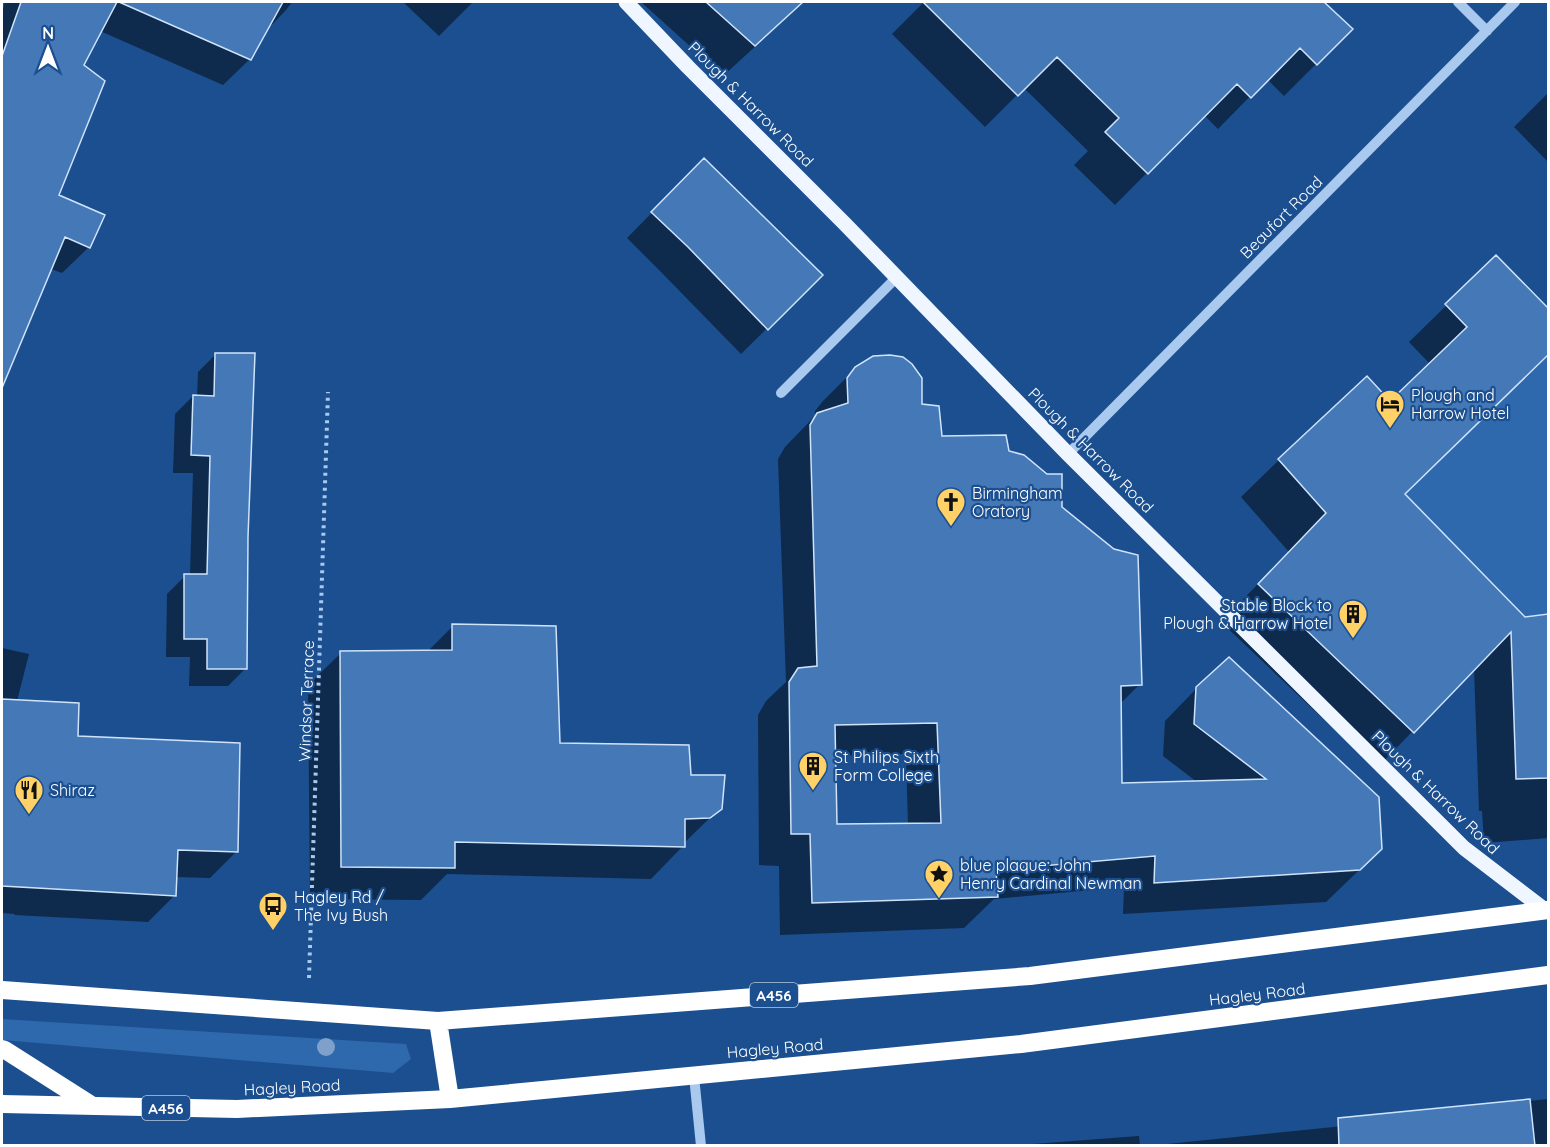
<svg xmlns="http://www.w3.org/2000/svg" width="1550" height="1147" font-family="Quicksand,sans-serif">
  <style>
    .green { fill: #2e69ad }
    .shadow { fill: #0007; fill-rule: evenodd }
    .building { fill: #4478b7; stroke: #cfe3fa; stroke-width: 1.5; fill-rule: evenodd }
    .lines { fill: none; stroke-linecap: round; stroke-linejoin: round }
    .path { stroke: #a9c9ee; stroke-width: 4; stroke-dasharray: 3 4.5; stroke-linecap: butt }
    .minor { stroke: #a9c9ee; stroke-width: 10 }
    .major { stroke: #f0f6ff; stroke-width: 15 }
    .highway { stroke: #fff; stroke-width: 18 }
    .tree { fill: #7ea0ca }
    .labels { text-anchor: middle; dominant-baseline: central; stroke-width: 4.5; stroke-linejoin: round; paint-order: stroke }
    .shield { fill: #1b4f8f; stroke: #bbcadd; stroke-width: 1.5 }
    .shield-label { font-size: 15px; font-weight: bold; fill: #fff }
    .street-label { font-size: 16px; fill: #fff; stroke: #1b4f8f }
    .poi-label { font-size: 16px; fill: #fff; stroke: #1b4f8f; text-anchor: start }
  </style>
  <rect width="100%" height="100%" fill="#1b4f8f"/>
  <path class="green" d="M1548,355V614L1517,618L1503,594L1405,494Z
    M2,1019L406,1044L411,1059L393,1073L2,1040Z"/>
  <path class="shadow" d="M5,2H292L286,10L265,32L250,59L223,85L100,31L83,65L57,196L89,247L62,273L51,269L8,369L2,376V12Z
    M403,2H473L439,36Z
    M641,2H804L723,76Z
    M924,2H1322L1351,29L1284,96L1267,79L1218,129L1204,115L1115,205L1074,165L1088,151L1024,88L985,127L892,34Z
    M1548,93V162L1514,127Z
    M704,160L821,275L741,354L662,273L627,238Z
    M1496,257L1548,310V353L1403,494L1524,619L1548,616V838L1484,843L1482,811H1479L1474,668L1376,769L1221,622L1289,552L1241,497L1279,460L1367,378L1390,403L1430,364L1409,342Z
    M216,354L246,668L228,686H189L190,657H166L167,594L185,576H190L193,473H173L175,414L193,396L197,397L198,372Z
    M856,368L921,405L940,437L1008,452L1061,508L1140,684L1119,705L1120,784L1197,782L1163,756L1165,721L1197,688L1381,849L1326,902L1123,914L1124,887L994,899L964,928L780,935L779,866L759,865L758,715L766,701L786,682L778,459L785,447L815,416V411L823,401ZM906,754L908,825L836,826L834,756Z
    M453,626L558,744L689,776L720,808L683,844V846L651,879L447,874L421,900L310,899L308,685L341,653L427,652Z
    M2,648L29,654L17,701L77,737L237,851L210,878L175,877L174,896L148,922L14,915L15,914L2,913Z
    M1548,1099V1146H1148L1343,1126L1454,1109Z
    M1139,1136L1140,1146H1005Z"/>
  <path class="building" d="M21,2H117L84,65L105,81L59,195L105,215L90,248L65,237L2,388V56Z
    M119,2H283L251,60Z
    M706,2H803L755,46Z
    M923,2H1324L1353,29L1317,65L1300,48L1251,98L1237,84L1148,174L1105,132L1119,118L1057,57L1018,96Z
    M704,158L823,275L768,330L688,247L651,212Z
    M1496,255L1548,308V355L1405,494L1525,617L1548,614V778L1516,779L1511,632L1414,733L1258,584L1326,513L1278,459L1367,376L1390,401L1467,327L1445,304Z
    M215,353H255L248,537L247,669H207V639H184V574H207L210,456L191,455L193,395L214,396Z
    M890,355L903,357L912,364L922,378V404L939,406L942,436L1006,435L1009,451L1024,455L1047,474H1062V507L1114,549L1138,555L1142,685L1121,686L1122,783L1266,779L1194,724L1196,687L1229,657L1379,797L1382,849L1360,870L1154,883L1155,856L996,870L998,897L812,903L810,834H791L789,682L798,668L817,666L810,425L817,413L848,403L847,378L855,367L873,356ZM937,723L941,823L837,824L835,725Z
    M452,624L556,626L560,743L689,745L691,775H725L722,809L710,818L685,819V847L455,842V868L341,867L340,651L452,650Z
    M2,699L79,703L78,736L240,743L238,852L178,850L176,896L2,886Z
    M1530,1099L1535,1146H1339L1338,1118Z"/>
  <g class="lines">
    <path class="path" d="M309,978L328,392"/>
    <path class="minor" d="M1458,2L1487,31
      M781,393L897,277
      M1068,454L1515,2
      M694,1076L701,1146"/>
    <path class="major" d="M626,2L688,67L845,224L1068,454L1464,848L1545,910"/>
    <path class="highway" d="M2,990L438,1021L1030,976L1548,910
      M438,1021L450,1099
      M2,1049L5,1050L93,1106
      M2,1104L237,1109L450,1099L1021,1044L1548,975"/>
  </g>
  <circle class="tree" cx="326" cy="1047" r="9"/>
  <defs>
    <g id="hotel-pin" transform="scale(1.5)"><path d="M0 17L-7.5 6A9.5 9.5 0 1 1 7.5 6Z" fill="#ffd166" stroke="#1b4f8f"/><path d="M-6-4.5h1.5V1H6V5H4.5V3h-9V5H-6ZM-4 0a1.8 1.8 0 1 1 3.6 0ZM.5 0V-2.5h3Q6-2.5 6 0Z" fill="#111"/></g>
    <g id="church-pin" transform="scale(1.5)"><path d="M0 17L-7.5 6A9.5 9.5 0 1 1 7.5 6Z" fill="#ffd166" stroke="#1b4f8f"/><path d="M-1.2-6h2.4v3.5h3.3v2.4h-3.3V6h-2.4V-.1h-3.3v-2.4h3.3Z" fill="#111"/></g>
    <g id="building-pin" transform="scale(1.5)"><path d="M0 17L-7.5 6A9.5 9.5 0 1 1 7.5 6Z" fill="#ffd166" stroke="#1b4f8f"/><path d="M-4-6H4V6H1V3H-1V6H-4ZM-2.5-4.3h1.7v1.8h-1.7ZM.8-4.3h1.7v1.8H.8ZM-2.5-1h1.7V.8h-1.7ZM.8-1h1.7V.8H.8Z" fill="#111"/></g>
    <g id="restaurant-pin" transform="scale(1.5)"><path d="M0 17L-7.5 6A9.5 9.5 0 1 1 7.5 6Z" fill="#ffd166" stroke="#1b4f8f"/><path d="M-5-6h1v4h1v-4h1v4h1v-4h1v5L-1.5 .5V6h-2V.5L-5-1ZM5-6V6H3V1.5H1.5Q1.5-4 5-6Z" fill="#111"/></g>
    <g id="sight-pin" transform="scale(1.5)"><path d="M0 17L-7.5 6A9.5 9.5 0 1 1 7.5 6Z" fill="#ffd166" stroke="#1b4f8f"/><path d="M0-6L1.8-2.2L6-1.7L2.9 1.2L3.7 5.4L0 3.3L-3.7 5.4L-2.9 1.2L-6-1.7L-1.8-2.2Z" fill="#111"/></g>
    <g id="bus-pin" transform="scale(1.5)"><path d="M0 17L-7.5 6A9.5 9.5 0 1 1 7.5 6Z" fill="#ffd166" stroke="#1b4f8f"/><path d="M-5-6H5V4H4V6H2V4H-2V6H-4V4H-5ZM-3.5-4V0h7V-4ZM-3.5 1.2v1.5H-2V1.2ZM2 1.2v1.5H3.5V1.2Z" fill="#111"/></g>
  </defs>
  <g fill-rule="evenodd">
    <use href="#hotel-pin" x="1390" y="404"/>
    <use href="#church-pin" x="951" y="502"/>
    <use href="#building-pin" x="1353" y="614"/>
    <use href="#building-pin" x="813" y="766"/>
    <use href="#restaurant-pin" x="29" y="790"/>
    <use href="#sight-pin" x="939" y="874"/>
    <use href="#bus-pin" x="273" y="906"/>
  </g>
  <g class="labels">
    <g class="shield">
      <rect x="750" y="983" width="48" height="24" rx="4.5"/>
      <rect x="142" y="1096" width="48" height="24" rx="4.5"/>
    </g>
    <g class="shield-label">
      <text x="774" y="995">A456</text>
      <text x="166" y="1108">A456</text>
    </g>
    <g class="street-label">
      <text transform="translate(751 104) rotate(45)">Plough &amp; Harrow Road</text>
      <text transform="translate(1281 217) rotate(-45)">Beaufort Road</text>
      <text transform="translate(1091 450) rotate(45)">Plough &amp; Harrow Road</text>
      <text transform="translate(306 701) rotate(-88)">Windsor Terrace</text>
      <text transform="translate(1436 792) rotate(44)">Plough &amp; Harrow Road</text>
      <text transform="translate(1257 994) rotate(-7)">Hagley Road</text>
      <text transform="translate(775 1048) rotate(-5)">Hagley Road</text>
      <text transform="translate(292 1087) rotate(-3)">Hagley Road</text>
    </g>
    <g class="poi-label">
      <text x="1411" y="395">Plough and<tspan x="1411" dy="18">Harrow Hotel</tspan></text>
      <text x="972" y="493">Birmingham<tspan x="972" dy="18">Oratory</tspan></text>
      <text x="1332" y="605" text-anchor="end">Stable Block to<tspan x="1332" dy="18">Plough &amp; Harrow Hotel</tspan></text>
      <text x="834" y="757">St Philips Sixth<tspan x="834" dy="18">Form College</tspan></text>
      <text x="50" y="790">Shiraz</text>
      <text x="960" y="865">blue plaque: John<tspan x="960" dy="18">Henry Cardinal Newman</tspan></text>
      <text x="294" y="897">Hagley Rd /<tspan x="294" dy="18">The Ivy Bush</tspan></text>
    </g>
  </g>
  <rect width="1550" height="1147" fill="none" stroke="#ffffff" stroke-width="6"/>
  <g transform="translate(48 48)" stroke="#1b4f8f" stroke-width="4.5" paint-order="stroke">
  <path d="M0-4.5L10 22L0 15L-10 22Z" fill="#ffffff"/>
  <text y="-9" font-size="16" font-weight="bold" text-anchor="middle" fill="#ffffff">N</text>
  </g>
</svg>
